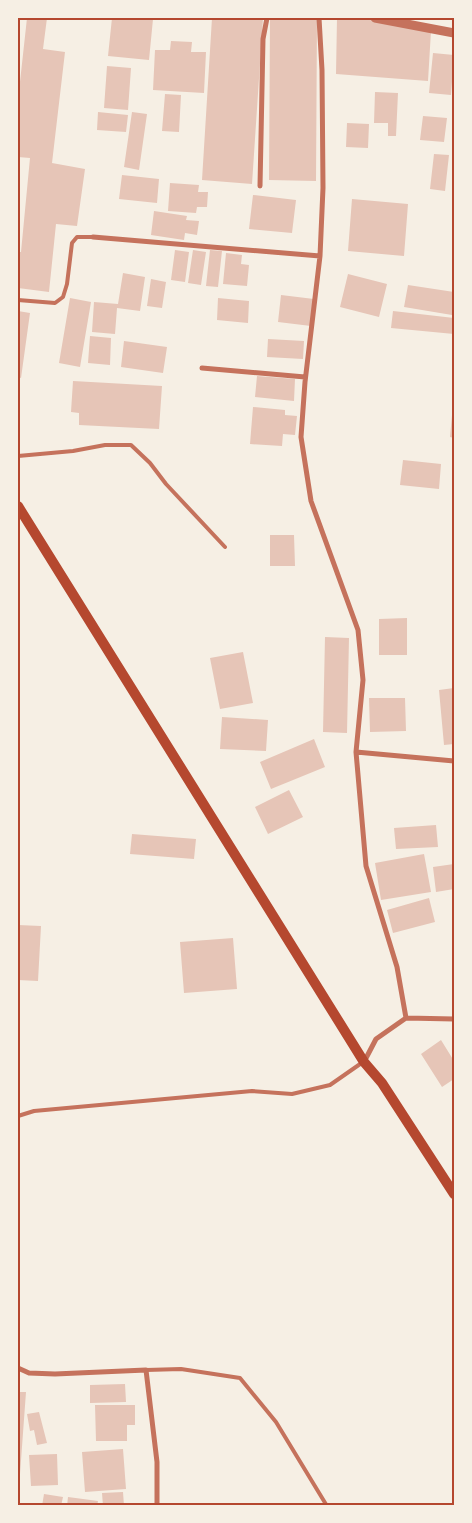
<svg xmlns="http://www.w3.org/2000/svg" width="472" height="1523" font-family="'Open Sans',sans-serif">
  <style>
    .building { fill: #e6c5b7 }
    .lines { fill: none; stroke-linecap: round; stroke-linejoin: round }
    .service { stroke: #c5725c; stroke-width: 4 }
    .minor { stroke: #c5725c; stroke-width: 5 }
    .tertiary { stroke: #c5725c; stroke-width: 9 }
    .secondary { stroke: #b5482f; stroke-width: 10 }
    .neatline { fill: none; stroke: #b5482f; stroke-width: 2 }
  </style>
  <rect width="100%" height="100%" fill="#f6efe4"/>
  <path class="building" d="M27,18H47L43,49L65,52L52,163L85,169L77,226L56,224L49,292L18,288V252H21L30,158L18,157V100Z
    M112,18L153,19L149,60L108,56Z
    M212,18H263L252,184L202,180Z
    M270,18H317L316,181L269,180Z
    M337,18H363L431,31L428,81L336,74Z
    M171,41L192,42L191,52H206L204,93L153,90L155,50H170Z
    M433,53L454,55L451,95L429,93Z
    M107,66L131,68L128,110L104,108Z
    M375,92L398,93L396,136H388V123H374Z
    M165,94L181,95L179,132L162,131Z
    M98,112L128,115L126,132L97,130Z
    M132,112L147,114L139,170L124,167Z
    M423,116L447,118L444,142L420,140Z
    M347,123L369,124L368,148L346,147Z
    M434,154L449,155L445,191L430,189Z
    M122,175L159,179L157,203L119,199Z
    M170,183L199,185L198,192H208L207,207H197L196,213L168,211Z
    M253,195L296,200L292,233L249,229Z
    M352,199L408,204L404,256L348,251Z
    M154,211L187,216L186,220L199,221L197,235L185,233L184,240L151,235Z
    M175,250L189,252L185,282L171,280Z
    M193,250L206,252L201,285L188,283Z
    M210,250L222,251L218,287L206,286Z
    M226,253L242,255L241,264L249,265L247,286L223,284Z
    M123,273L145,277L140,311L117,308L115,334L92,332L94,302L118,304Z
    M348,274L387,284L379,317L340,307Z
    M151,279L166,282L162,308L147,306Z
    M408,285L454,292L452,315L404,307Z
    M281,295L314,299L311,326L278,322Z
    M70,298L91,302L80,367L59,363Z
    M218,298L249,301L248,323L217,320Z
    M18,311L30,313L21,378L18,377Z
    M393,311L454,318V334L391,328Z
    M90,336L111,338L110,365L88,363Z
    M268,339L304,341L303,359L267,357Z
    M124,341L167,347L163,373L121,367Z
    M257,376L295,379L294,401L255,397Z
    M73,381L162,386L159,429L79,425V413L71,412Z
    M253,407L285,410V415L297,416L295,435L283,434L282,446L250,444Z
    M452,415H454V438L450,437Z
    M403,460L441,464L439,489L400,485Z
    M270,535H294L295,566H270Z
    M407,618V655H379V619Z
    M325,637L349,638L347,733L323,732Z
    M243,652L253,703L220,709L210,658Z
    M454,688V744L444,745L439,690Z
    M369,698H405L406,731L370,732Z
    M222,717L268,720L266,751L220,749Z
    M314,739L325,767L271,789L260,762Z
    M289,790L303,817L268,834L255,807Z
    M436,825L438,847L396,849L394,828Z
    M132,834L196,839L194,859L130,854Z
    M424,854L431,892L381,900L375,863Z
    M454,864V889L436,892L433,867Z
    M429,898L435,922L393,933L387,910Z
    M18,925L41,926L38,981L18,980Z
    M233,938L237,989L184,993L180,942Z
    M441,1040L454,1061V1079L442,1087L421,1054Z
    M125,1384L126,1402L90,1403V1385Z
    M18,1392H26L20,1474H18Z
    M95,1405H135V1425H127V1441H96Z
    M39,1412L47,1443L37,1445L34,1430L30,1431L27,1414Z
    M123,1449L126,1489L85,1492L82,1452Z
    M57,1454L58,1485L31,1486L29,1455Z
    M123,1492L124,1506H103L102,1493Z
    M44,1494L63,1497L61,1506H42Z
    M68,1497L98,1501L97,1506H67Z"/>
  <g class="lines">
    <path class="service" d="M18,300L55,303L63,297L67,284L72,243L77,237H93
      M18,456L73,451L105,445H131L150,463L166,484L225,547
      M18,1116L34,1111L252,1091L292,1094L330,1085L363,1062
      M146,1370L181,1369L240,1378L276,1422L327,1506"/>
    <path class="minor" d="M319,18L322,70L323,188L320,256L305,382L301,437L311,501L358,630L363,680L356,752L366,866L397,967L406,1018
      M260,186L263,39L267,18
      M93,237L320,256
      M202,368L305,377
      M356,752L454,761
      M364,1062L376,1039L406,1018L454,1019
      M18,1368L29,1373L55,1374L146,1370L157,1462V1506"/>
    <path class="tertiary" d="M375,18L454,33"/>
    <path class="secondary" d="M18,506L364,1062L382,1083L454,1194"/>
  </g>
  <rect width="472" height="1523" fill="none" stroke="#f6efe4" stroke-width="38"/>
  <rect x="19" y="19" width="434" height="1485" class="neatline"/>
</svg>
